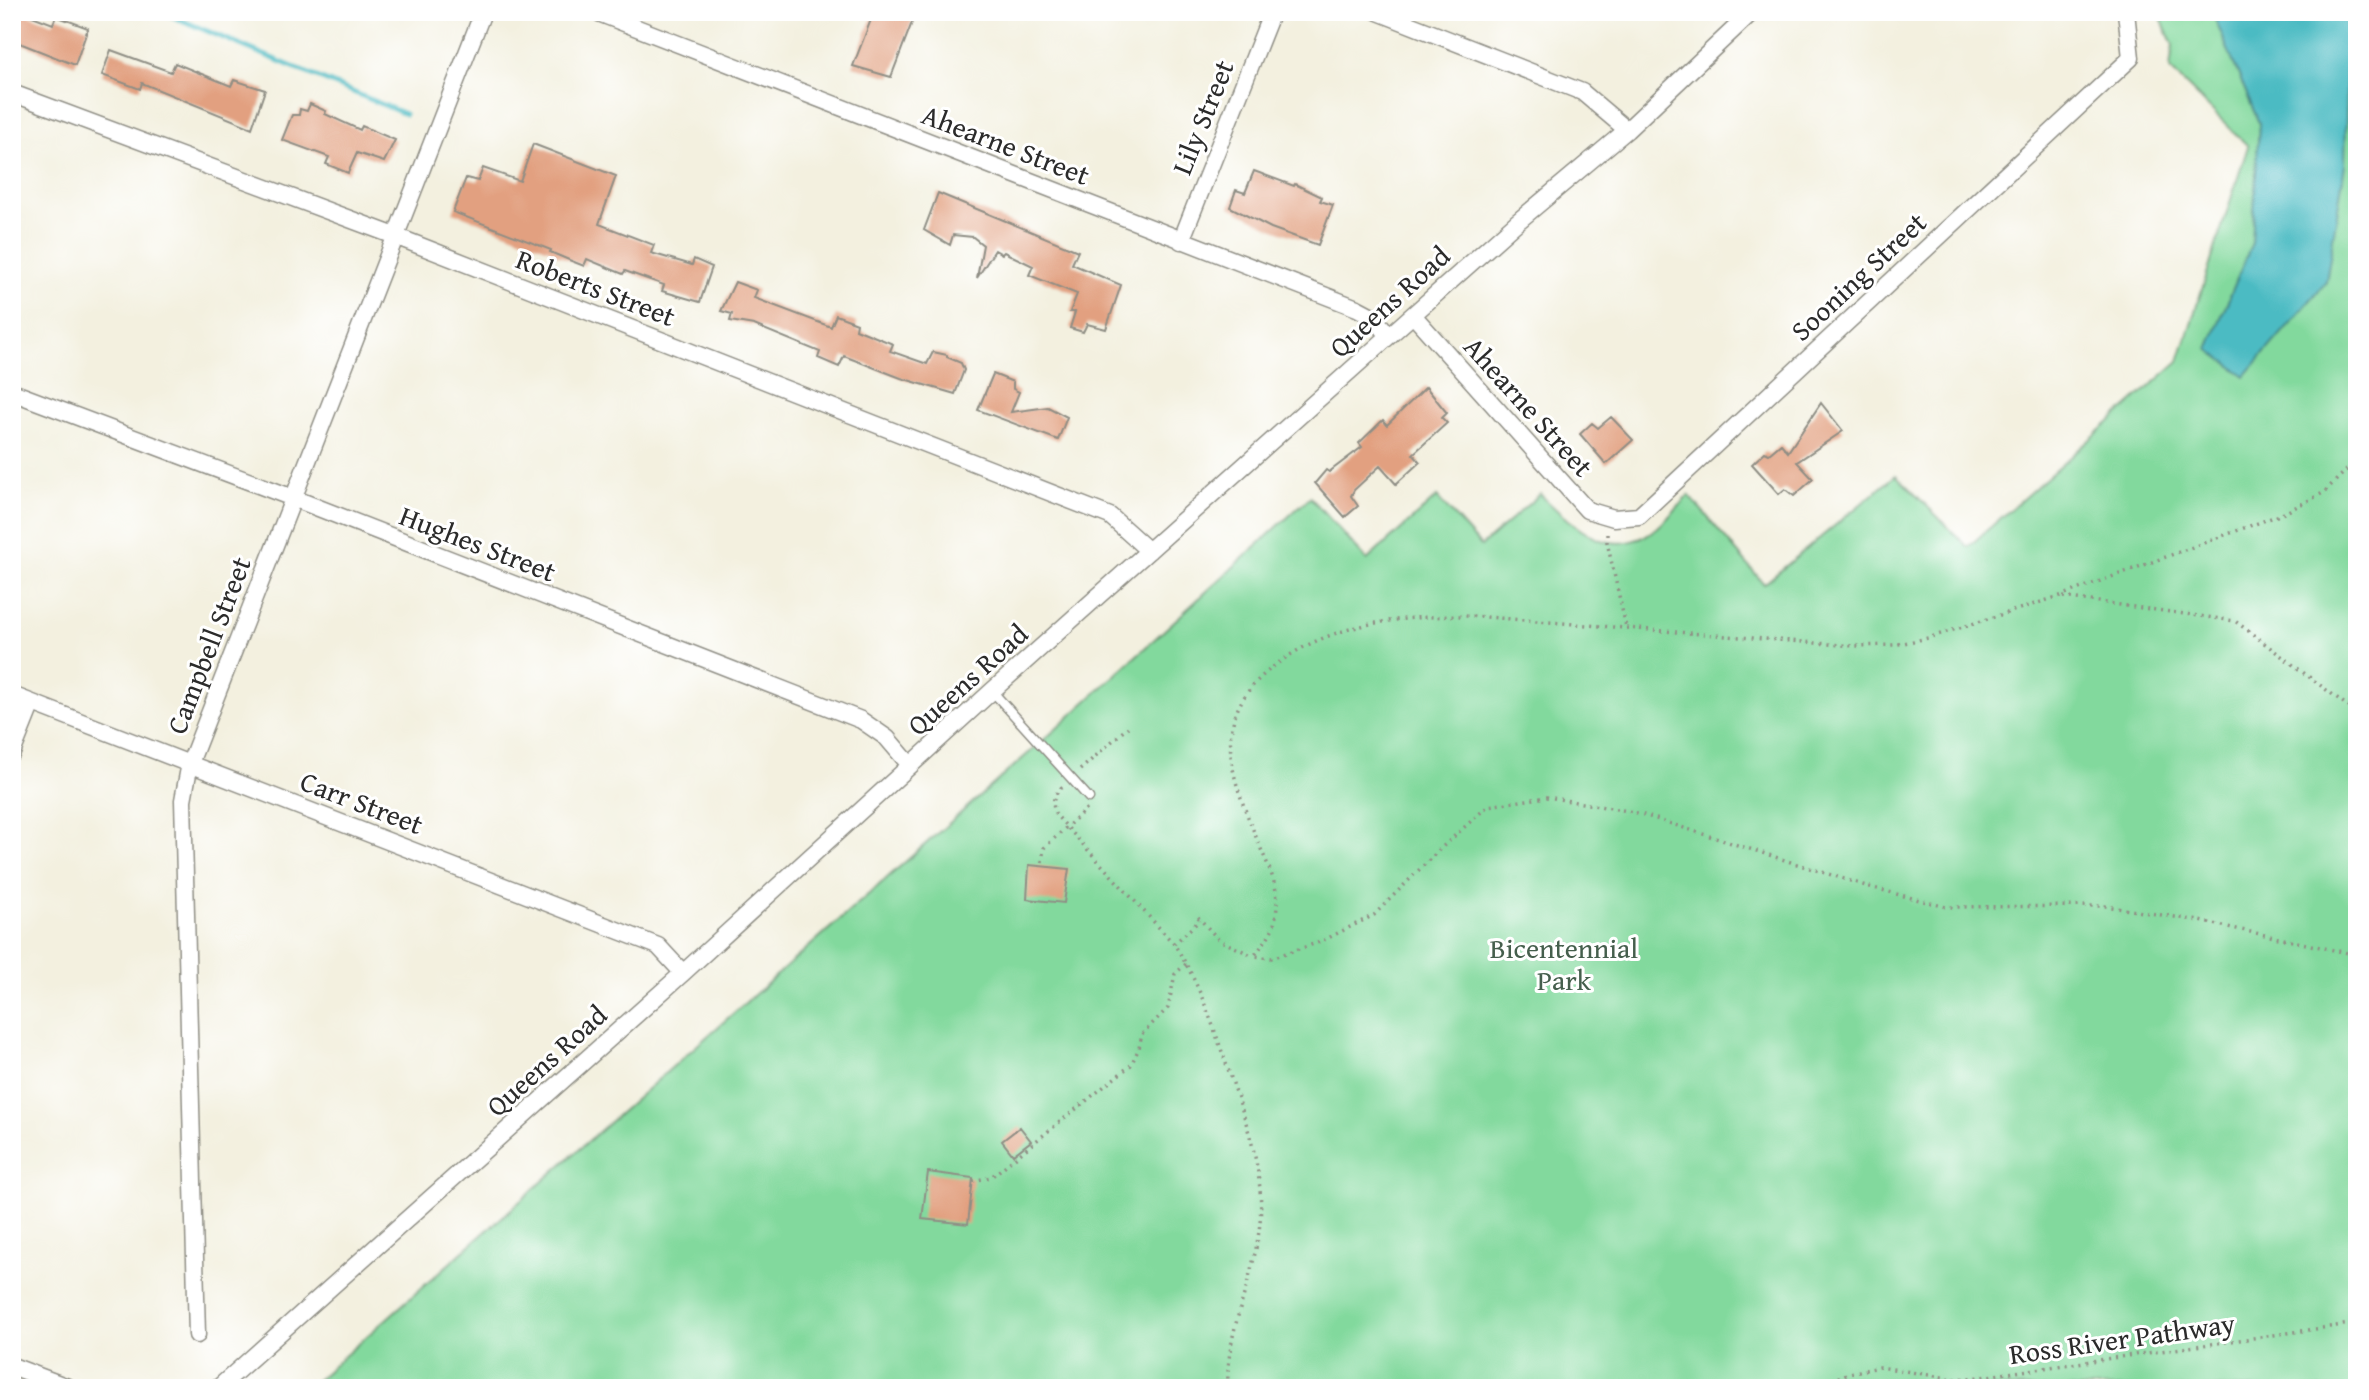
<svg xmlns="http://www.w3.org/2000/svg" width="2369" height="1400" font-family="'Gentium Book Plus',serif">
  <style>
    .green { fill: #82d99d; stroke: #568264; stroke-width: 2 }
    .water { fill: #4cbbc3; stroke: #3c7377; stroke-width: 2 }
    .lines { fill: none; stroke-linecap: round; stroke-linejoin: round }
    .stream { stroke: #4cbbc3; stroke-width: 5 }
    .building { fill: #e2a080 }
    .service-casing { stroke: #8f8e85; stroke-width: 11 }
    .minor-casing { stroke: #8f8e85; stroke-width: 19 }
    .path { stroke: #8f8e85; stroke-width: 3.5; stroke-dasharray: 2 5; stroke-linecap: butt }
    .service { stroke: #fff; stroke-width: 8 }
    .minor { stroke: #fff; stroke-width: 16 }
    .labels { text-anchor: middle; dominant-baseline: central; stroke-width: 6; stroke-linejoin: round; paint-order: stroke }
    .street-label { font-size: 28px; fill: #2b2b2b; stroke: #fff }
    .park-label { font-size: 28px; fill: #455f4d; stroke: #fff }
  </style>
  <rect width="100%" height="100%" fill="#fff"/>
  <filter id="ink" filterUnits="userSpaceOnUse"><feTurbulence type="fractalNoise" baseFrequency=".0143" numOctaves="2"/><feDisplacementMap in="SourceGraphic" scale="14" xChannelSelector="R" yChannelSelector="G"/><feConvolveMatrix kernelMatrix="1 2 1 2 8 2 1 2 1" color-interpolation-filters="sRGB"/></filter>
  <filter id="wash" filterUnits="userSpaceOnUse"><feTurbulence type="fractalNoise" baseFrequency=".00686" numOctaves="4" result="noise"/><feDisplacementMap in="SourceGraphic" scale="28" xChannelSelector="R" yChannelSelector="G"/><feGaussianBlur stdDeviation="1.57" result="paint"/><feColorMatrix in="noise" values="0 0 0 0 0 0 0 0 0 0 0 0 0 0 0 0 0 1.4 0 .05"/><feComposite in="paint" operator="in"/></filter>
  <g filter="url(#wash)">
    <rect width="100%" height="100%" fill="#f3f0df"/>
    <path class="green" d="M2158,12H2357V1388H308L1055,730L1310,497L1367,560L1437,497L1481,546L1540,494C1574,527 1611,565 1658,527C1669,518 1679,505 1689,495L1764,584L1896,475L1968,547L2179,361L2248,146L2170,69L2173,45Z"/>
    <path class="water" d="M2212,12H2348L2345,165L2326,282L2245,376L2208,349L2252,243L2259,123Z"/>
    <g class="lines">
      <path class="stream" d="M162,12L405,114"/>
    </g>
    <g id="blocks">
      <path class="building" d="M12,12H22L53,24L56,16L88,28L75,65L12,40Z
        M874,12H916L891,77L853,66Z
        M111,50L171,72L175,63L231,86L234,80L265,90L252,128L142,83L140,89L102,75Z
        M310,104L326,111L325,114L360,130L362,126L395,140L384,162L357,153L348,173L326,164L329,157L282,140L292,115H299L300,109L307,111Z
        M533,144L616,176L599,224L654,245L651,253L692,265L694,259L712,267L700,302L662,291L664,285L625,271L623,274L587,259L584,266L569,260L550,252L551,250L453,212L466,178L478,181L483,168L520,181Z
        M1254,171L1294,186L1295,184L1322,197L1320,201L1333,205L1318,245L1271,228L1230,207L1236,190L1245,193Z
        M938,193L1078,251L1072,264L1121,285L1106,329L1087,324L1083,332L1070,328L1075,312H1070L1077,294L1029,275L1033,266L1004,252L1002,254L995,250L977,278L983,245L973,237L953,235L950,245L924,230Z
        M735,282L757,290L754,298L831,327L836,315L857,323L856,329L893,344L890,351L927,364L933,352L947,355V357L961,363L964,370L955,394L901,378L844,356L839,367L818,358L820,352L754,325L730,321L732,314L721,311Z
        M993,374L1013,382V389L1019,392L1011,412L1048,407L1067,417L1058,440L978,410Z
        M1426,387L1447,413L1442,418L1447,423L1413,454L1420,462L1396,484L1380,466L1354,490L1351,496L1358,506L1345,517L1315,483L1326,470L1329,472L1362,447L1359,443L1383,420L1387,425Z
        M1821,403L1843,431L1797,462L1813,479L1794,496L1785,489L1779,494L1752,464L1765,452L1769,454L1781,444L1788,452Z
        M1611,417L1633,440L1606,464L1580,434L1592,423L1598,428Z
        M1029,865L1069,869L1064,903L1027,899Z
        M1020,1127L1031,1141L1013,1155L1002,1141Z
        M928,1172L973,1178L968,1224L922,1219Z"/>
    </g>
  </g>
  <g filter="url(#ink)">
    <use href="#blocks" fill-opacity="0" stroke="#8f8e85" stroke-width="2"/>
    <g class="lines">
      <g class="service-casing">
        <path id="service" d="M992,691L1089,798"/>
      </g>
      <g class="minor-casing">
        <path id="minor" d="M596,12L1357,308L1374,317L1389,336
          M1378,12L1582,92L1627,130
          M12,93L395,236L1110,516L1149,551
          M1181,241L1272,12
          M1413,315L1587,510L1614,518L1639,516L2131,58L2126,12
          M12,392L293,498L861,720L887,738L910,765
          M12,695L658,946L683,973
          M12,753L32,703
          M197,1335L183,800L190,763L483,12
          M12,1366L70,1388
          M218,1388L683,973L992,691L1389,336L1516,223L1627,130L1752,12"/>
      </g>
      <path class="path" d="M2357,460L2323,493L2282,514L2060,596L1928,638L1894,645L1854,646L1473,616C1406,616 1338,621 1281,661C1203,715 1231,776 1261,849C1271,872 1280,890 1276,915C1274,932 1264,943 1254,956L1271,958L1320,942L1374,915L1440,849L1488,806L1547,797L1634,812L1866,886L1946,907L2105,906L2200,921L2357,955
        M1607,534V542L1626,627
        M2063,597L2235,621L2357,713
        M1080,770L1128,727
        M1062,787C1053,796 1051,803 1056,815L1174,944C1199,982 1212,1023 1227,1066C1245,1119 1267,1174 1259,1231C1252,1284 1225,1335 1228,1388
        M1042,862L1044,848L1086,809
        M1198,917L1219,940L1254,956
        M1174,944L1200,920
        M973,1181L991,1177L1131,1065L1139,1048L1142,1034L1168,1008L1175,974L1187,963
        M1812,1388L1849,1373L1880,1367L1954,1379L1980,1377L2357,1323"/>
      <use href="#service" class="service"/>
      <use href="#minor" class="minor"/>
    </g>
  </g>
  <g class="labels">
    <g class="street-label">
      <text transform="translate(1202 117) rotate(-68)">Lily Street</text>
      <text transform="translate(1006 144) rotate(21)">Ahearne Street</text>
      <text transform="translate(1858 276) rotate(-43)">Sooning Street</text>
      <text transform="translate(596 287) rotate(21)">Roberts Street</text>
      <text transform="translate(1389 301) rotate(-42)">Queens Road</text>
      <text transform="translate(1529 406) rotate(48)">Ahearne Street</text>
      <text transform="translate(478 543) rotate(21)">Hughes Street</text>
      <text transform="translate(208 645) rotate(-69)">Campbell Street</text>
      <text transform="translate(967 679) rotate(-42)">Queens Road</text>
      <text transform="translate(362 802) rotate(21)">Carr Street</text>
      <text transform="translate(546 1060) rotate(-42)">Queens Road</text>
      <text transform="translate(2122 1338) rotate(-8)">Ross River Pathway</text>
    </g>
    <g class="park-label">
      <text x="1564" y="947">Bicentennial<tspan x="1564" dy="32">Park</tspan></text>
    </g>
  </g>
  <rect width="2369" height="1400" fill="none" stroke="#fff" stroke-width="42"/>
</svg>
